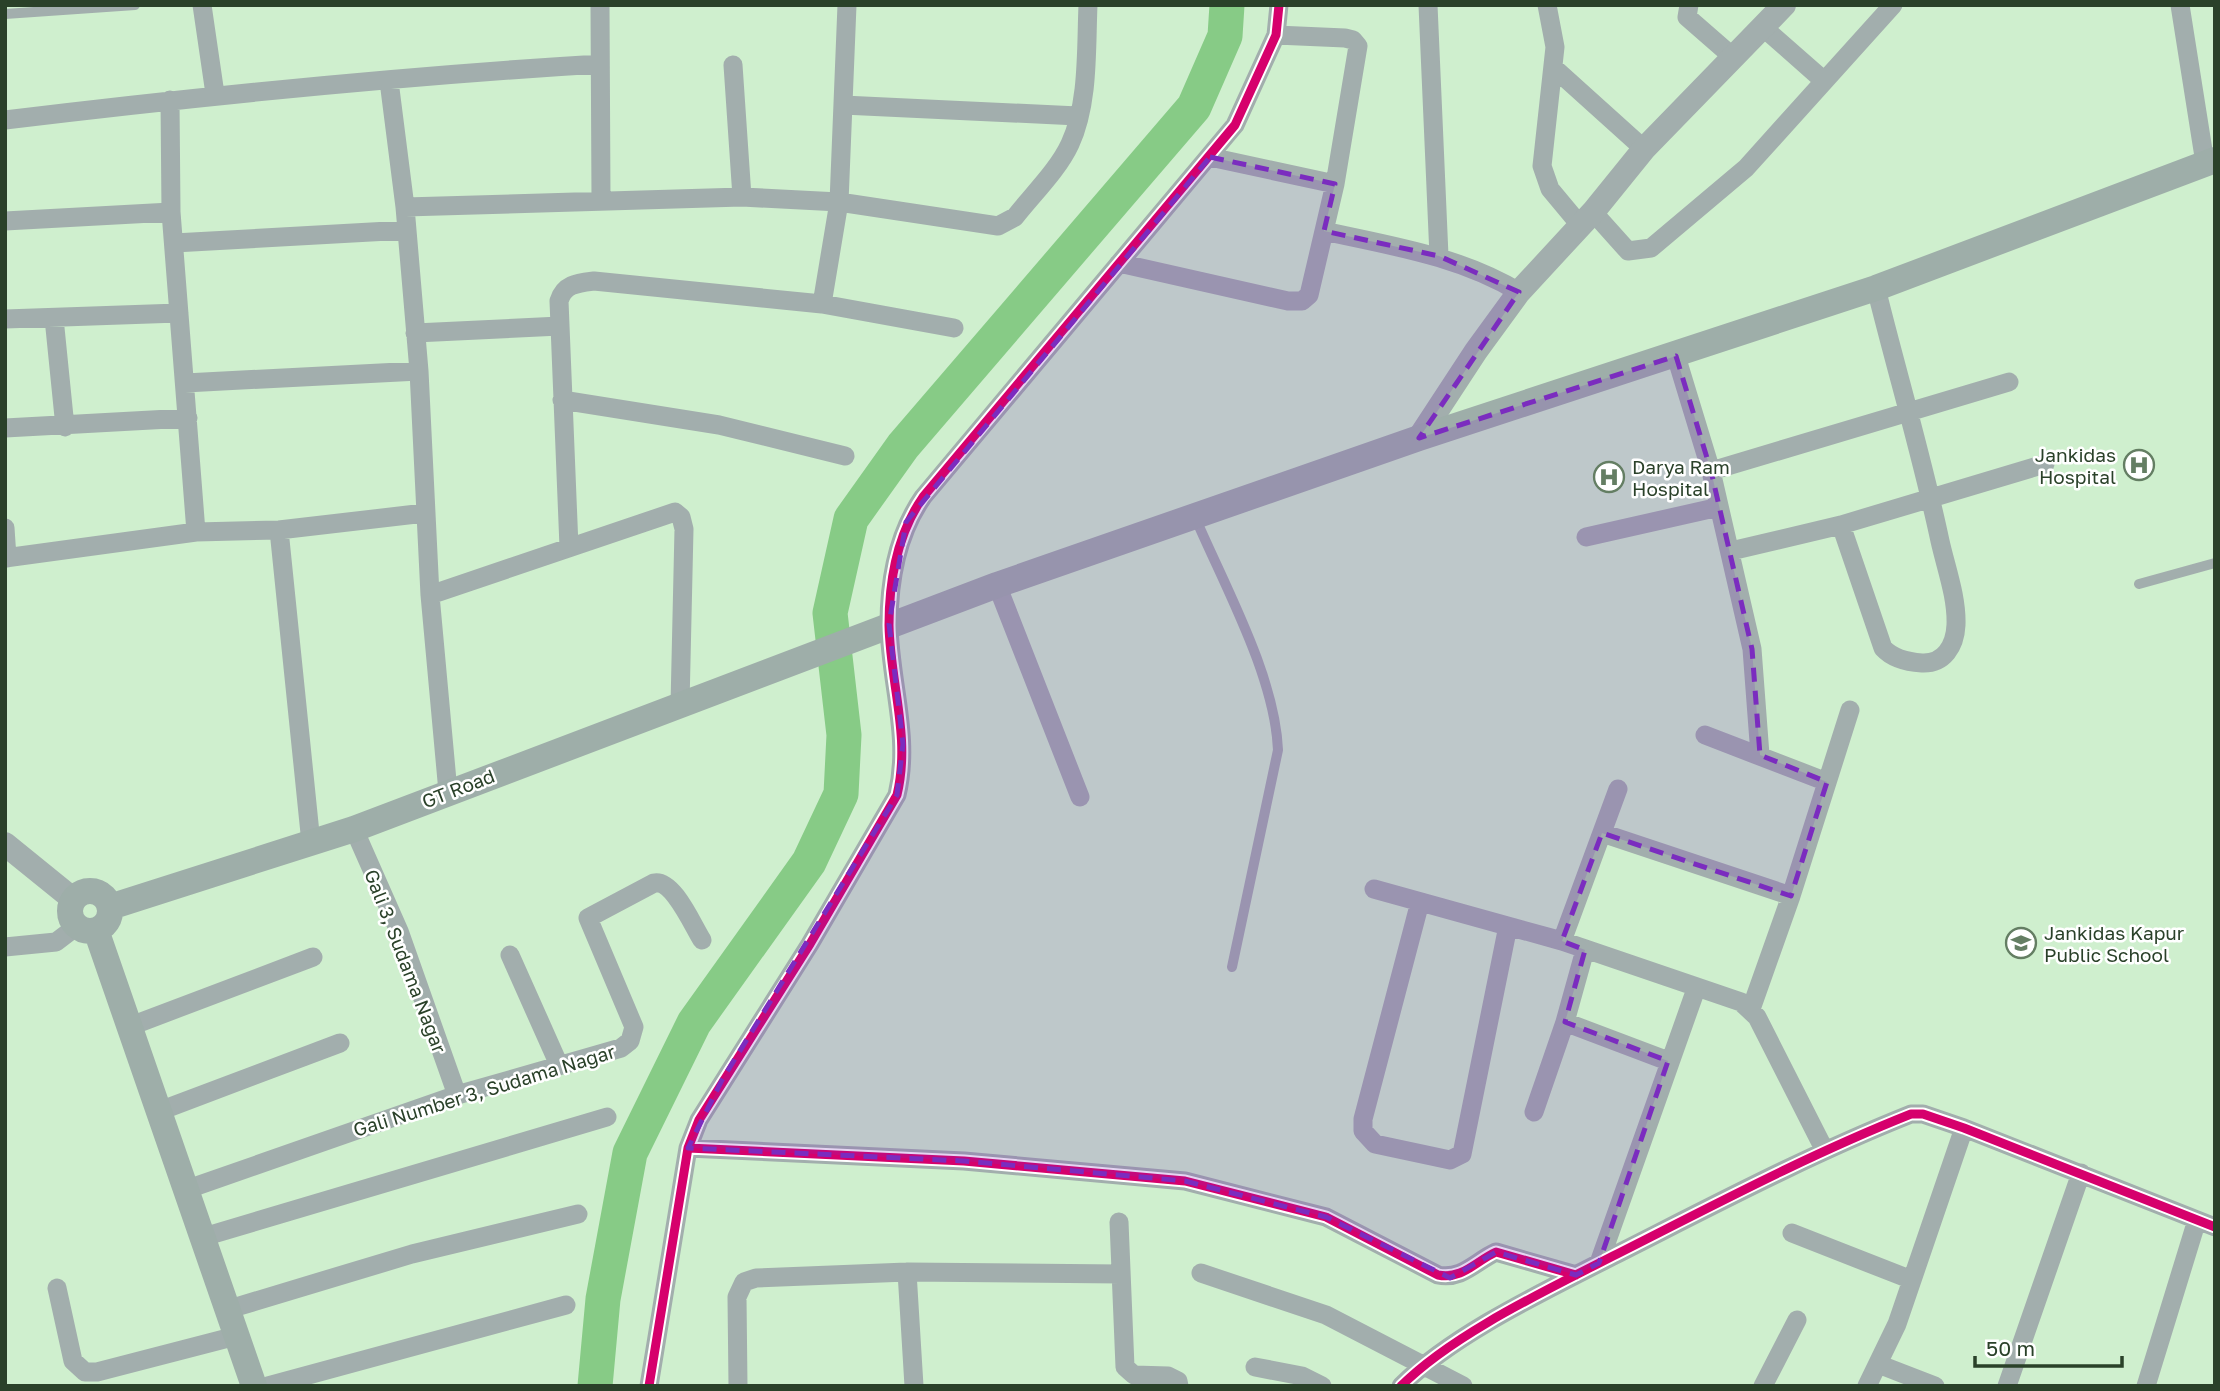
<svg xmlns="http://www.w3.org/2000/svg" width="2220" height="1391" font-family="'Golos Text',sans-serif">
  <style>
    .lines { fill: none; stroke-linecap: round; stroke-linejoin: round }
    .river { stroke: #87cb86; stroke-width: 35 }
    .service { stroke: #a2aead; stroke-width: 10 }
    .minor { stroke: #a2aead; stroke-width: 19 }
    .tertiary { stroke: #a2aead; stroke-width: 24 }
    .secondary { stroke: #9eaea9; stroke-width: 26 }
    .cycleway-casing { stroke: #fff; stroke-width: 13 }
    .cycleway { stroke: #d6006c; stroke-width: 9 }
    .marked { fill: #7b2cbf; fill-opacity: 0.2; stroke: #7b2cbf; stroke-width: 5; stroke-dasharray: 14 9; stroke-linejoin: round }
    .labels { text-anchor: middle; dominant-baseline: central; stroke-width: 5; stroke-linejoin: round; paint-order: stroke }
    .poi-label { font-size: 19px; fill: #2a4129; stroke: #fff; text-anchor: start }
    .street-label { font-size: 19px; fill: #2a4129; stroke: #fff }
  </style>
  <rect width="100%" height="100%" fill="#cfefce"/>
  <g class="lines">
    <path class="river" d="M595,1386L603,1299L630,1153L694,1023L809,862L841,794L844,735L830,613L851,519L903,446L1194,107L1225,36L1227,5"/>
    <path class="service" d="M5,14L135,5
      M1195,517C1224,585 1275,676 1278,750L1232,967
      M2139,584L2215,563"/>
    <path class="minor" d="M202,5L215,94
      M600,5L601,200
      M1428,5L1439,256
      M1547,5L1555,47L1542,166L1550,189L1580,225
      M1689,5L1687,17L1734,58
      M2180,5L2205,163
      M1764,28L1823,80
      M733,65L742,197
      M1553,67L1644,149
      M389,81L405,207L419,371L430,595L448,792
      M170,100L171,212L196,532
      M843,105L1078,116
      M5,120C203,96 401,76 600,64
      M1210,157L1335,184
      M405,207L742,197L839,202L998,226L1015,217C1033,194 1058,170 1070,144C1089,103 1086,49 1088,5
      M1593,212L1628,251L1651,248L1746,168L1893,5
      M5,221L171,212
      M1324,231C1392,246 1459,256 1519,292
      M174,243L407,230
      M1119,263L1288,301H1302L1309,295L1335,184L1358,46L1353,40L1345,38L1276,35
      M822,304L839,202L847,5
      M54,318L65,427
      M5,319L179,313
      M415,333L560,326
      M1676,356L1711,471L1752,649L1760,755
      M185,383L419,371
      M562,400L719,425L845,456
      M5,428L188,418
      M1711,471L2009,382
      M1841,525L1883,648C1893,659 1907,662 1922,663C1944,664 1955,646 1956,625C1957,597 1946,568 1940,541C1922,456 1897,373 1876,288
      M5,528L7,558
      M279,530L311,843
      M1586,537L1719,507
      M569,547L559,301C564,284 578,283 594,281L822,304L954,328
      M1731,551L1841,525L2045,464
      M5,558L196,532L279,530L425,513
      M997,585L1080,797
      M430,595L675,512L681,517L684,529L680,705
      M1705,735L1827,782
      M354,829L399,931L457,1095
      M1602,833L1791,896
      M1374,889L1562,941L1741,1002L1757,1017L1824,1149
      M1420,902L1363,1119V1131L1375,1144L1450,1160L1462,1154L1508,926
      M1562,941L1618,789
      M5,947L56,942L77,926
      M510,955L559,1065
      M1751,1009L1791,896L1850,710
      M1565,1022L1668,1061
      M128,1027L313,957
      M157,1112L340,1043
      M1534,1112L1565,1022L1585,950
      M688,1148L964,1161L1185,1181L1326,1217L1438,1275C1462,1280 1476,1261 1496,1252L1576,1275
      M185,1190L457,1095L621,1048L630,1041L634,1027L588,918L654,883C673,879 692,924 702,940
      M1119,1222L1125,1367L1134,1375L1168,1376L1178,1381L1179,1386
      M1792,1233L1912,1280
      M200,1238L607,1117
      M1599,1263L1696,989
      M907,1272L914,1386
      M1201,1273L1326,1315L1463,1386
      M57,1288L73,1361L85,1372H97L236,1336
      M226,1310L412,1254L578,1214
      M1878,1364L1935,1386
      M1255,1367L1302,1376L1322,1386
      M268,1386L566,1305
      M649,1386L688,1148L699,1120L810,944L897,795C911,737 890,683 889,625C889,580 898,533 923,497L1235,125L1276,35L1279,5
      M738,1386L737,1297L744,1282L756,1278L907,1272L1121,1274
      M1401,1386C1453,1334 1547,1290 1613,1256C1712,1206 1808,1155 1911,1114H1923L1964,1128L2215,1227
      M1763,1386L1797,1320
      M1867,1386L1897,1324L1964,1128
      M2007,1386L2081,1173
      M2146,1386L2197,1220"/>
    <path class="tertiary" d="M1419,438L1476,351L1519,292L1593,212L1644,149L1784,5
      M5,844L74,900"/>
    <path class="secondary" d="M70 911a20 20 0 1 1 40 0a20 20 0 1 1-40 0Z
      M110,907L354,829L997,585L1419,438L1876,288L2215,160
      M96,930L254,1386"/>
    <g class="cycleway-casing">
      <path id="cycleway" d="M688,1148L964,1161L1185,1181L1326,1217L1438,1275C1462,1280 1476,1261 1496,1252L1576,1275
        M649,1386L688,1148L699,1120L810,944L897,795C911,737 890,683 889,625C889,580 898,533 923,497L1235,125L1276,35L1279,5
        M1401,1386C1453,1334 1547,1290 1613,1256C1712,1206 1808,1155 1911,1114H1923L1964,1128L2215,1227"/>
    </g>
    <use href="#cycleway" class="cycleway"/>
  </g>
  <path class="marked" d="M1210,157L1335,184L1324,231L1439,256L1519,292L1419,438L1676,356L1711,471L1752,649L1760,755L1827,782L1791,896L1602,833L1562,941L1585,950L1565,1022L1668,1061L1599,1263L1576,1275L1496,1252L1450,1278L1326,1217L1185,1181L964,1161L688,1148L722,1080L897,795L903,744L889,624L906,522Z"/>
  <defs>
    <g id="hospital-ring" transform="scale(1.575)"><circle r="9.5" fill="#fff" stroke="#647e63" stroke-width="1.5"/><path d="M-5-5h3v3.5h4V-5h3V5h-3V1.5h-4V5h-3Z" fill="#647e63"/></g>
    <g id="school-ring" transform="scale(1.575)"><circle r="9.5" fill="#fff" stroke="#647e63" stroke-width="1.5"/><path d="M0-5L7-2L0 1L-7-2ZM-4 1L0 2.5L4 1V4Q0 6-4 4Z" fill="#647e63"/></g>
  </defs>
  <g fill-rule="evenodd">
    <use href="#hospital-ring" x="2139" y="465"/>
    <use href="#hospital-ring" x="1609" y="477"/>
    <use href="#school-ring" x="2021" y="943"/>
  </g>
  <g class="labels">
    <g class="poi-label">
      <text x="2116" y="454" text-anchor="end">Jankidas<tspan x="2116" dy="22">Hospital</tspan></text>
      <text x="1632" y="466">Darya Ram<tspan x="1632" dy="22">Hospital</tspan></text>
      <text x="2044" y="932">Jankidas Kapur<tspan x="2044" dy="22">Public School</tspan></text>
    </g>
    <g class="street-label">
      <text transform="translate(458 788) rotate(-21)">GT Road</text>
      <text transform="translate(406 961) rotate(69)">Gali 3, Sudama Nagar</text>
      <text transform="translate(484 1090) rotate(-17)">Gali Number 3, Sudama Nagar</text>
    </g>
  </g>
  <rect width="2220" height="1391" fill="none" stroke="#2a4129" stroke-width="14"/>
  <path d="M1975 1356v10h147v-10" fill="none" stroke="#2a4129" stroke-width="3.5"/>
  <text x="1986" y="1356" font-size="21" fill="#2a4129" stroke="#ffffff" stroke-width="5" paint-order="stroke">50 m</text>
</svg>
